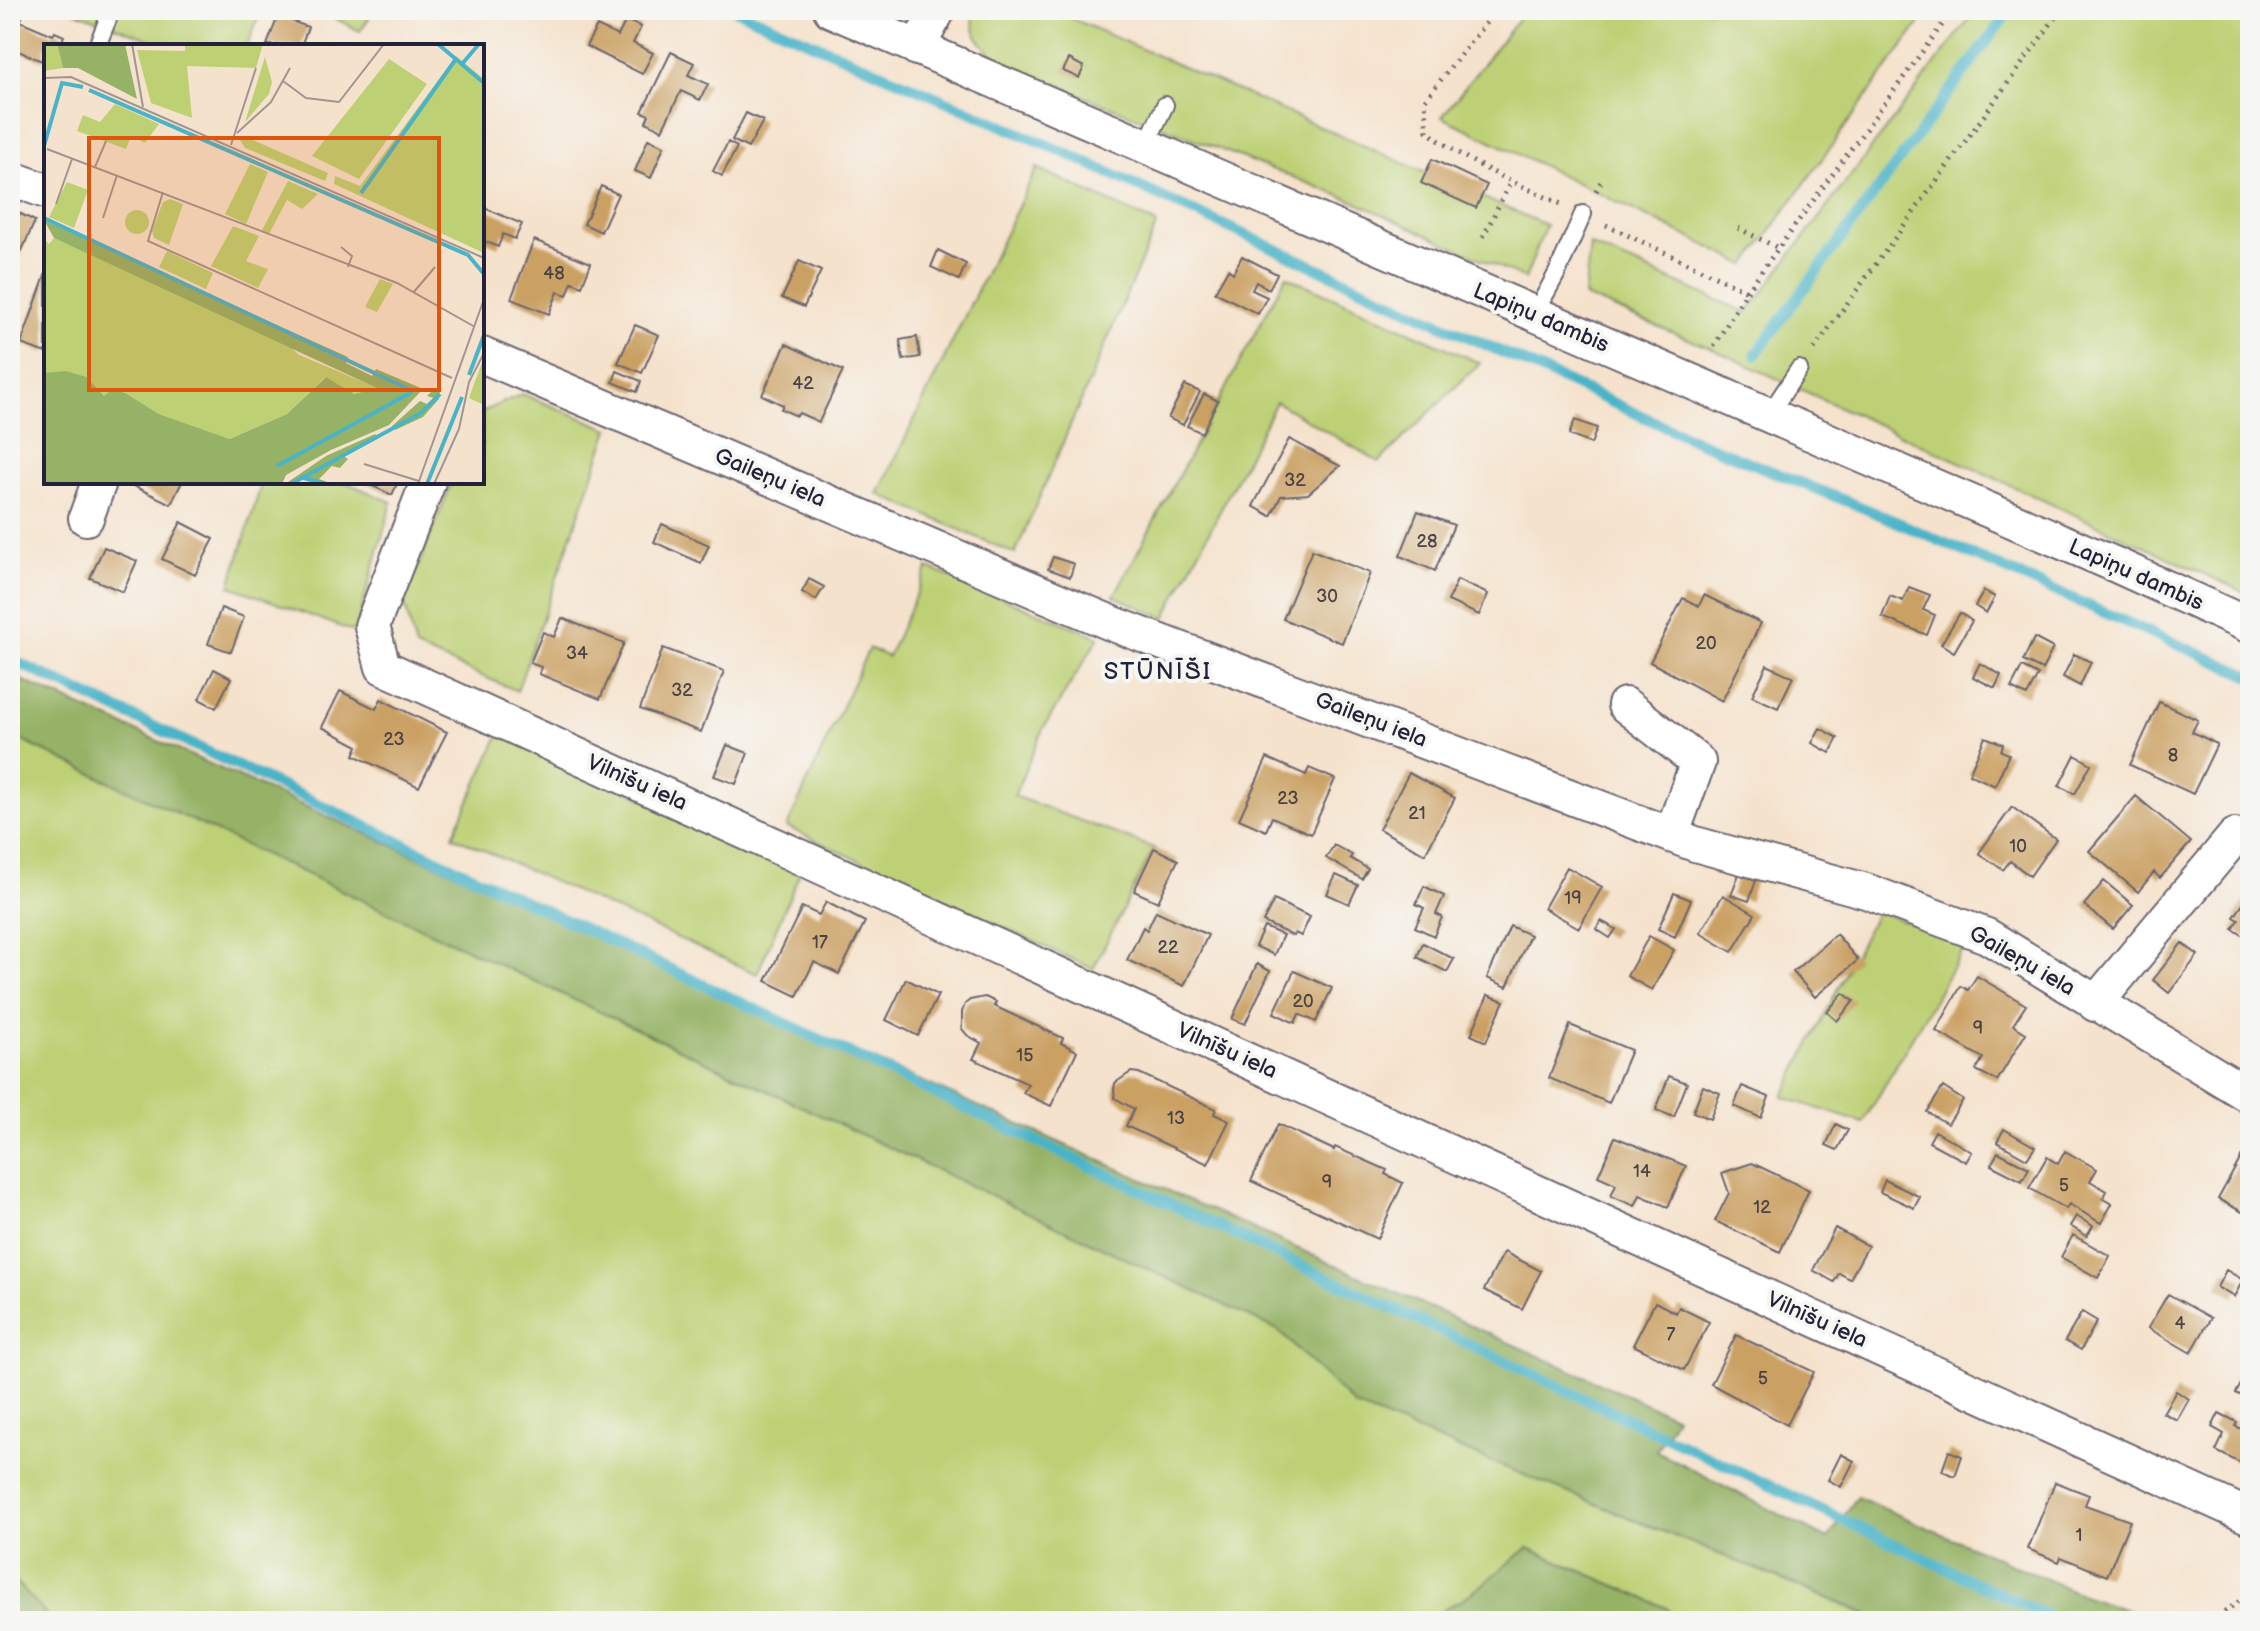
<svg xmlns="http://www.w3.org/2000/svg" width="2260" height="1631" font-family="'Balsamiq Sans',sans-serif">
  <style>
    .green { fill: #bdd074; stroke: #707958; stroke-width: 2 }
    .forest { fill: #96b266; stroke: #5c6a50; stroke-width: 2 }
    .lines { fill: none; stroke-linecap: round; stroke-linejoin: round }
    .stream { stroke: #4ab3c8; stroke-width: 11 }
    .building { fill: #caa064 }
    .service-casing { stroke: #6c656e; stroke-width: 20 }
    .minor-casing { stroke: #6c656e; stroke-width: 38 }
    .path { stroke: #6c656e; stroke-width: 5; stroke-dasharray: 2 6; stroke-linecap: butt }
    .service { stroke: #fff; stroke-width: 16 }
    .minor { stroke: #fff; stroke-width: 34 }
    .labels { text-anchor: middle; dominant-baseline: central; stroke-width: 8; stroke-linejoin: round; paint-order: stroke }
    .number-label { font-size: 18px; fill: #4c4245 }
    .street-label { font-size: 22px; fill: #22223b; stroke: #f6f6f2 }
    .neighbourhood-label { font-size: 24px; letter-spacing: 2px; fill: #22223b; stroke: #f6f6f2 }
    .inset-river { fill: none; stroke: #4ab3c8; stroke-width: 4 }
    .inset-road { fill: none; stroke: #a19592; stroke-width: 2 }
    .view { fill: #de560e; fill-opacity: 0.15; stroke: #de560e; stroke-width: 4 }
    .inset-edge { fill: none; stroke: #22223b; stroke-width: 4 }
  </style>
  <rect width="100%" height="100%" fill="#f6f6f2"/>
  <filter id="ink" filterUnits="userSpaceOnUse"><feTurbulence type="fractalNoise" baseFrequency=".0125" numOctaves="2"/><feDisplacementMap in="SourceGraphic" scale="16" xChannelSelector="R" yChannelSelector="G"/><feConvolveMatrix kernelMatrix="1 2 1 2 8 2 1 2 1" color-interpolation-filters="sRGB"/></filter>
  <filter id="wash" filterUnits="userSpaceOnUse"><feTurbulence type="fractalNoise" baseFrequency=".006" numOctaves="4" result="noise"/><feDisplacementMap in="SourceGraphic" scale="32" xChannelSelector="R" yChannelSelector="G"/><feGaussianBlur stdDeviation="1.8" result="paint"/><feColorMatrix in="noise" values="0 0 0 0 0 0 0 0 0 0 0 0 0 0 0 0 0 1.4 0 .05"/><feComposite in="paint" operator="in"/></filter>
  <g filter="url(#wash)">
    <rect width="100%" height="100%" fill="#f5e2cc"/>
    <path class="green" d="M71,10H261L247,46H167Z
      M319,10H375L360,31Z
      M974,10H1052L1546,225L1525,279L1346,198L1006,66C987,51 968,36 974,10Z
      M1525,10H1929L1746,265L1442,117Z
      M1976,10H2250V595L1715,350L1584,296L1590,245L1747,313Z
      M1037,168L1157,224L1015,554L878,494Z
      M1286,276L1480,363L1379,462L1276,402L1165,618L1114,596Z
      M522,394L609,429L517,691L416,648L404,602L452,482H482V412Z
      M262,482H345L392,502L355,632L230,586Z
      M928,568L1099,637L1043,729L1014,796L1154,848L1093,969L787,827L869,648L888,657Z
      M501,731L800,872L757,974L453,836Z
      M10,735L1278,1330L1355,1406L1868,1615L1857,1621H1677L1667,1608L1528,1548L1472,1593L1424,1621H52L10,1576Z
      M1877,911L1966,944L1863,1123L1783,1097Z"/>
    <path class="forest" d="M10,675L1676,1417L1656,1451L1828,1539L1857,1497L2085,1596L2159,1621H1857L1867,1614L1355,1406L1278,1330L10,735Z
      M1528,1548L1667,1608L1677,1621H1424L1472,1593Z
      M10,1576L52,1621H10Z"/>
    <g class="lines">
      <path class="stream" d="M736,10L1063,152L1699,442L1876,513L2250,676
        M1756,354L2010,10
        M10,659L2058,1621"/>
    </g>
    <g id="blocks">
      <path class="building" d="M10,12L22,17L20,21L53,35L55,32L64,36L60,46H46L42,61L11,48Z
        M278,16L308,27L301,46L267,45Z
        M626,20L641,27L633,43L653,53L642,74L586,46L597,26L618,36Z
        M671,52L694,63L688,75L708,84L700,100L681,91L662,130L646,122L649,115L642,112Z
        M1069,59L1084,67L1079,78L1063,71Z
        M746,113L763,121L748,148L732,140Z
        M648,139L664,146L651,178L635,171Z
        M728,142L737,147L722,176L713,171Z
        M1432,159L1487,185L1476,208L1421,183Z
        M601,186L618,194L601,232L584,224Z
        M482,207L522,224L515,239L503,234L498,247L482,240Z
        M17,212L35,221L20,255L10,251V228Z
        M534,240L591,263L582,286L572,282L567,295L558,292L549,314L511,299Z
        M938,250L966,264L959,280L931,267Z
        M1242,256L1277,274L1269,289L1256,282L1252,290L1267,297L1258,314L1215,292L1228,269L1233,273Z
        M799,261L821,271L804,307L782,298Z
        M46,273V353L21,344Z
        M635,325L659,335L642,373L618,363Z
        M917,337L920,357L903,360L900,340Z
        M786,344L843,371L819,422L799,413L797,416L781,409L783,405L762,395Z
        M617,371L641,381L637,392L613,382Z
        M1185,385L1200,392L1183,425L1168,418Z
        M1204,394L1218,401L1202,433L1187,426Z
        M1575,420L1597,428L1591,444L1569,435Z
        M1289,439L1340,466L1308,494L1281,496L1271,516L1253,506Z
        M125,482H182L171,504Z
        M364,482H398L392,495Z
        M1418,511L1454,525L1435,571L1400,556Z
        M181,522L214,539L195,575L162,559Z
        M662,524L709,545L701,563L654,542Z
        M104,547L137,561L123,592L90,578Z
        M1312,550L1370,573L1342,643L1283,619Z
        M1053,557L1074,564L1070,577L1048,569Z
        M809,579L824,587L816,600L802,592Z
        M1457,580L1488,594L1479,615L1448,601Z
        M1909,587L1930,595L1923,610L1935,615L1927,635L1882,617L1890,596L1903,601Z
        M1984,591L1995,597L1986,613L1975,606Z
        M1704,595L1761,623L1722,701L1650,662L1683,598L1699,606Z
        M221,608L244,617L231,652L208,644Z
        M1960,613L1972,621L1954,652L1941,644Z
        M562,618L624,643L600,699L539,674L541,667L530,663L543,632L554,637Z
        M2034,638L2053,648L2042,670L2023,661Z
        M663,648L724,671L701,732L640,709Z
        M2074,654L2091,662L2080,686L2063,677Z
        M1980,663L2001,675L1995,688L1973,677Z
        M1767,665L1793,677L1778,708L1752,696Z
        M2022,667L2038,675L2027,696L2011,688Z
        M214,669L231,678L216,708L199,699Z
        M340,691L376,709L381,699L447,732L419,787L354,755L358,746L322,727Z
        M2159,702L2198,720L2192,732L2217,744L2193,794L2130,765Z
        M1820,728L1838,738L1830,753L1812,743Z
        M1985,737L2003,744L2001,751L2009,754L1995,786L1969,774Z
        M727,745L748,753L736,784L714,776Z
        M2075,755L2091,764L2075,794L2059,786Z
        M1267,758L1306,775L1309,768L1335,779L1311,834L1272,817L1266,831L1239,819Z
        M1409,773L1455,798L1425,854L1379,829Z
        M2136,796L2191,842L2160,878L2154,872L2138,892L2089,851Z
        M2012,807L2056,839L2030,876L2010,861L2003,870L1979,853Z
        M1334,845L1352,855L1350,858L1368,869L1362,879L1326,858Z
        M1154,848L1178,860L1158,902L1134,891Z
        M1567,867L1602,887L1579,928L1544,908Z
        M1739,874L1756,880L1749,901L1731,895Z
        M1336,875L1358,885L1349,904L1327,894Z
        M2104,881L2133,905L2113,929L2084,905Z
        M1424,886L1444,896L1436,914L1442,917L1434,936L1415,927L1424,908L1416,904Z
        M1674,893L1691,900L1675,937L1658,929Z
        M2250,894V940L2233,929L2239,920L2234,917Z
        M1723,895L1755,914L1732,952L1700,933Z
        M1274,900L1310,917L1301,936L1295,933L1293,936L1263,922Z
        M826,902L865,922L839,974L814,962L797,996L766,981L802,907L819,915Z
        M1156,911L1208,935L1184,986L1127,960L1143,927L1147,930Z
        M1601,921L1616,929L1610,938L1596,929Z
        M1510,926L1530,935L1507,987L1487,978Z
        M1264,927L1283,935L1274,955L1255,946Z
        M1836,934L1858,960L1815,997L1793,972Z
        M1649,936L1674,950L1652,990L1627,976Z
        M1423,943L1454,959L1447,972L1417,957Z
        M2182,943L2198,955L2169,993L2153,980Z
        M1257,964L1270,971L1245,1024L1232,1019Z
        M1294,971L1332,988L1316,1022L1299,1014L1295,1023L1274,1013Z
        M1977,976L2026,1005L2013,1025L2026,1033L1997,1081L1976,1070L1983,1058L1936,1031L1961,986L1968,990Z
        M906,979L938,995L918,1036L886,1020Z
        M1843,993L1854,1001L1837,1021L1827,1012Z
        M1488,995L1504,1001L1486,1042L1471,1035Z
        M985,997L996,1002L994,1006L1063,1038L1061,1043L1077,1051L1051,1106L1023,1093L1028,1084L973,1059L981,1043L967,1035L962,1029V1012L965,1004L970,1000Z
        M1570,1025L1631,1050L1609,1103L1549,1078Z
        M1131,1072L1139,1073L1216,1109L1214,1114L1229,1121L1208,1164L1126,1126L1134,1109L1115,1098L1114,1090L1115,1083Z
        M1669,1076L1687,1083L1674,1117L1656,1110Z
        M1703,1086L1720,1093L1710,1119L1693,1112Z
        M1742,1086L1769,1097L1761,1118L1734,1106Z
        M1943,1087L1963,1100L1948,1124L1927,1112Z
        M1278,1124L1334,1150L1335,1147L1387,1170L1385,1174L1403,1183L1377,1239L1251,1181Z
        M1836,1124L1848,1130L1837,1150L1826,1145Z
        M2004,1129L2035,1147L2027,1159L1997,1142Z
        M1935,1131L1972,1152L1966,1162L1929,1142Z
        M1615,1137L1686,1166L1668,1207L1640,1195L1635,1206L1611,1196L1616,1184L1598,1176Z
        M2065,1151L2097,1169L2090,1181L2107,1191L2103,1199L2112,1204L2101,1223L2069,1204L2066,1209L2029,1188L2047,1157L2058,1164Z
        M1998,1152L2029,1168L2022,1181L1991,1165Z
        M2243,1154L2250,1157V1216L2218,1199Z
        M1752,1163L1809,1190L1780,1252L1715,1221L1729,1193L1722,1173Z
        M1885,1180L1920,1197L1914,1208L1880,1192Z
        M2076,1216L2093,1226L2087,1236L2070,1226Z
        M1835,1228L1868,1246L1850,1279L1839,1273L1834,1282L1813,1270Z
        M2073,1235L2110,1256L2098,1278L2061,1257Z
        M1504,1252L1541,1271L1522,1309L1484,1290Z
        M2226,1270L2243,1280L2234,1297L2217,1287Z
        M2168,1294L2211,1318L2191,1353L2148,1328Z
        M1655,1302L1676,1313L1679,1307L1709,1322L1684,1370L1633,1345Z
        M2082,1312L2097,1321L2081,1350L2065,1341Z
        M1736,1335L1814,1372L1787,1425L1711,1384Z
        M2250,1368V1400L2236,1393Z
        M2176,1391L2189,1399L2177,1420L2163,1413Z
        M2219,1413L2237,1422L2235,1426L2250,1433V1468L2216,1451L2224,1434L2212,1427Z
        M1949,1451L1962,1456L1955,1476L1942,1471Z
        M1841,1454L1854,1461L1841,1487L1828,1480Z
        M2055,1482L2089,1495L2085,1505L2130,1521L2107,1576L2061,1557L2059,1562L2028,1549Z"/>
    </g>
  </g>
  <g filter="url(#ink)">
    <use href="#blocks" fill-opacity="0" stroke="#6c656e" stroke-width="2"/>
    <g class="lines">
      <g class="service-casing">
        <path id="service" d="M97,46L108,19
          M1145,147L1165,105
          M1534,315L1557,273L1583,214
          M1768,416L1799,369"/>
      </g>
      <g class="minor-casing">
        <path id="minor" d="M831,10L2116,565L2250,626
          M917,48L938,10
          M10,178L46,191
          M482,355L1111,623L1695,844L1866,891L1987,936L2250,1096
          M428,482L372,626L383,667L2250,1517
          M86,518L99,482
          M1625,705L1698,762L1672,833
          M2095,1004L2235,836"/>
      </g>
      <path class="path" d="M1496,10L1425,100L1427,131C1466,163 1516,183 1561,204
        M1596,191L1603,178
        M1606,225L1747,291
        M1738,228L1778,248
        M1483,237L1511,181
        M1714,346L1747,291L1953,10
        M1814,349L2061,10
        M2211,1621L2250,1594"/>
      <use href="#service" class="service"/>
      <use href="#minor" class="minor"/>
    </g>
  </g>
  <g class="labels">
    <g class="number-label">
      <text x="554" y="273">48</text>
      <text x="803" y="383">42</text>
      <text x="1295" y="480">32</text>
      <text x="1427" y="541">28</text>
      <text x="1327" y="596">30</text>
      <text x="1706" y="643">20</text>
      <text x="577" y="653">34</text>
      <text x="682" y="690">32</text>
      <text x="394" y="739">23</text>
      <text x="2173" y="755">8</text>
      <text x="1288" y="798">23</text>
      <text x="1417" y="813">21</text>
      <text x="2018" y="846">10</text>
      <text x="1573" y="898">19</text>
      <text x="820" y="942">17</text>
      <text x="1168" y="947">22</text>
      <text x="1303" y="1001">20</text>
      <text x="1978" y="1028">9</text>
      <text x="1025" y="1055">15</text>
      <text x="1176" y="1118">13</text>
      <text x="1642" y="1171">14</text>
      <text x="1327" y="1182">9</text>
      <text x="2064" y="1185">5</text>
      <text x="1762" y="1207">12</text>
      <text x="2180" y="1323">4</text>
      <text x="1671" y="1334">7</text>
      <text x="1763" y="1378">5</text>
      <text x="2079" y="1535">1</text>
    </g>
    <g class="street-label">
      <text transform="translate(1541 318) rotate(23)">Lapiņu dambis</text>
      <text transform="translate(770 478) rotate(23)">Gaileņu iela</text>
      <text transform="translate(2136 575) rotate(24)">Lapiņu dambis</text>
      <text transform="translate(1371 720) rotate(21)">Gaileņu iela</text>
      <text transform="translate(637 783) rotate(24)">Vilnīšu iela</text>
      <text transform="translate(2022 961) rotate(30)">Gaileņu iela</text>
      <text transform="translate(1227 1051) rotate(24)">Vilnīšu iela</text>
      <text transform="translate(1817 1320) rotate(24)">Vilnīšu iela</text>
    </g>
    <g class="neighbourhood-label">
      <text x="1158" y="671">STŪNĪŠI</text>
    </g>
  </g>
  <g transform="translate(44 44)">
    <rect width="440" height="440" fill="#f5e2cc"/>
    <path d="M0,0H13L19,24L0,27ZM141,0H219L212,24L143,22L148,74L107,59L93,6L141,7ZM412,12L440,35V209L290,140L291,132L316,142ZM221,13L228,38L225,50L201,78ZM345,15L383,40L315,135L268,112ZM71,60L115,80L101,99L87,92L82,105L33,87L39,71L56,78ZM200,92L284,129L281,137L201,104L196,96ZM206,120L224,128L202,180L181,170ZM244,137L274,150L258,165L243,156L225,190L218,186ZM23,138L44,146L30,184L5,173ZM126,155L139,160L125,201L110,194L108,187L119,158ZM81 178a12 12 0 1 1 24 0a12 12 0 1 1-24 0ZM189,182L215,192L202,217L224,225L214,244L167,222ZM10,194L243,300L255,311L334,344L309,350L281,333L243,370L186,395L115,370L83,350L60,352L0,329V195L5,200ZM123,207L169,229L162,245L115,223ZM336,235L349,240L333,268L321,263ZM440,313V361L425,354Z" fill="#bdd074"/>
    <path d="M13,0H81L93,55L34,24H19ZM0,176L304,313L302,319L328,332L332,325L379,345L345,381L287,406L242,431L238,440H0V329L22,327L42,333L60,352L69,345L83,350L115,370L186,395L243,370L282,333L310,350L333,344L10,194ZM390,345L396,347L395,355L379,373L351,386L348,382L376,357L383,360L390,354L383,352ZM331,390L335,394L299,412L304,415L296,424L288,422L275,435L289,440L261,435L241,440L282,412Z" fill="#96b266"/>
    <path class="inset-river" d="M394,0L440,39M418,20L435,0M45,46L424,211L440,230M0,102L18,39L39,43M317,149L412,15M0,174L369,347M425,331L440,291M233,422L368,348M256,433L282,440M247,440L377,369L396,350M383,440L418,353"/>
    <path class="inset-road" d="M88,0L99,63M0,34L27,33L440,214M239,37L262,54L295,58L340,0M193,89L227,58L246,24M187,101L212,24M3,105L353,239L431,283M51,123L62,97M119,148L104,197L408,334M12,160L28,115M59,174L73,131M297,203L308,212L304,223M369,249L391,223M320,420L375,437M374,440L440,255M390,440L415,385L425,338L440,309"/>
    <path class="view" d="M45,94H395V346H45Z"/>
    <rect width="440" height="440" class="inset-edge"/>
  </g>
  <rect width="2260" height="1631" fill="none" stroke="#f6f6f2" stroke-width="40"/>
</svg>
